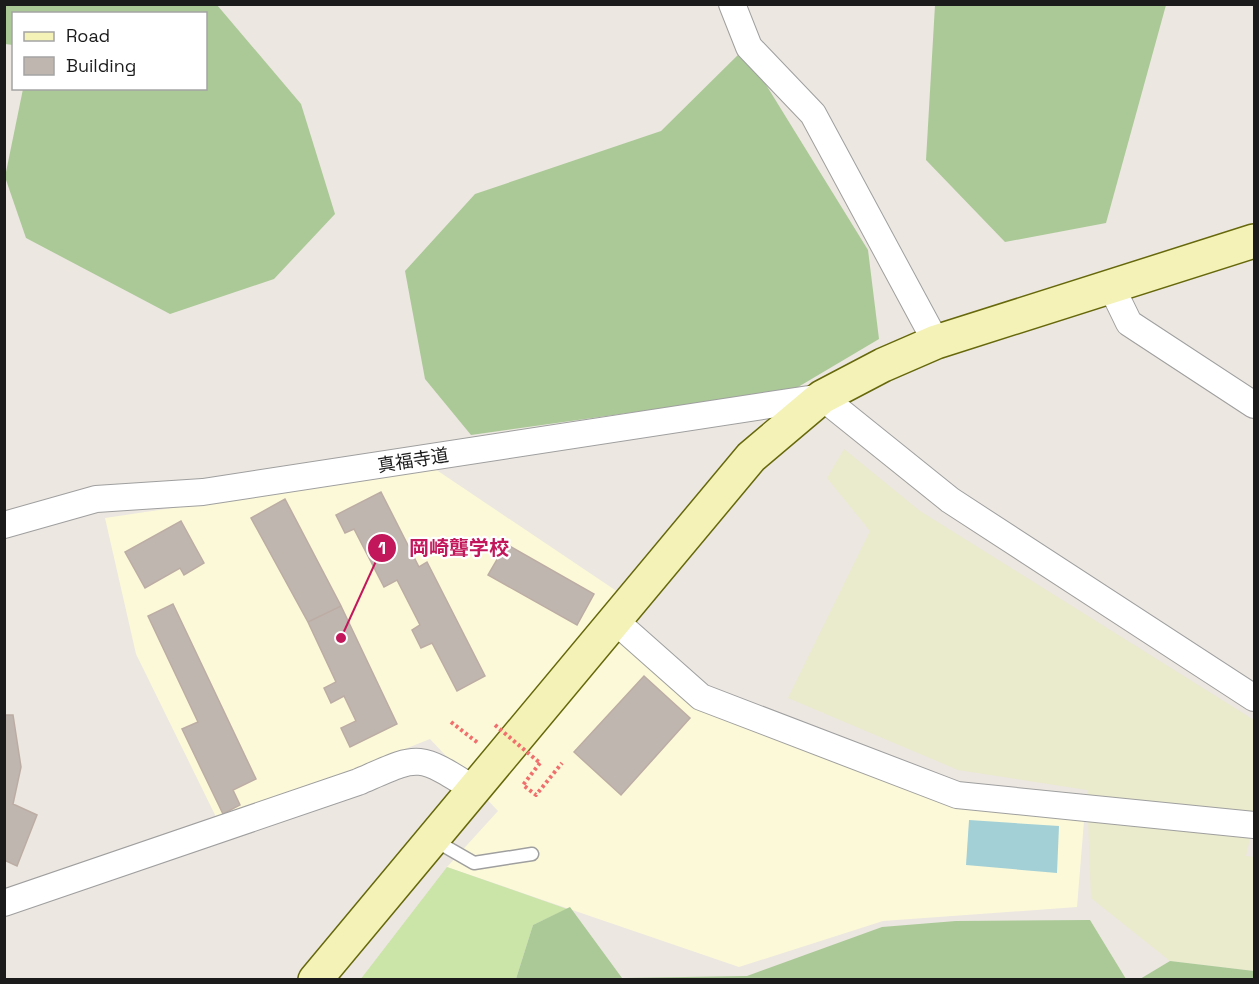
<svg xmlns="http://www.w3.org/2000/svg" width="1259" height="984" font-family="'Space Grotesk','Noto Sans JP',sans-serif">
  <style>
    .education { fill: #fcf9d9 }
    .farmland { fill: #eaeacc }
    .grass { fill: #cbe4a8 }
    .forest { fill: #aac997 }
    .water { fill: #a3d0d7 }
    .building { fill: #c0b6b0; stroke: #bcada4; stroke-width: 1.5 }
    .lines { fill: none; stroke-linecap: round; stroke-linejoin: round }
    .lane-casing { stroke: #9f9f9f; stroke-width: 15 }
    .street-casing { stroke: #9f9f9f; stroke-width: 28 }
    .secondary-casing { stroke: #66680b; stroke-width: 36 }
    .path { stroke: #f06f6d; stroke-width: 4; stroke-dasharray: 3 3; stroke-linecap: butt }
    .lane { stroke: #fff; stroke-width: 12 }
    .street { stroke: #fff; stroke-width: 26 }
    .secondary { stroke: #f4f2b6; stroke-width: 33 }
    .path-bridge { stroke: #f06f6d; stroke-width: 4; stroke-dasharray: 3 3; stroke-linecap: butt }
    .labels { text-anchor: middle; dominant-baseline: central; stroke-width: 4.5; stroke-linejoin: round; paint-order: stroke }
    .street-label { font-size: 18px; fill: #1b1b1b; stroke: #fff }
    .leader { fill: none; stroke: #c2185b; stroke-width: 2 }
    .callout-dot { fill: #c2185b; stroke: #fff; stroke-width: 2 }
    .mark-label { font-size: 18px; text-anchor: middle; font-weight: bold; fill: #fff }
    .callout-label { font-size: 20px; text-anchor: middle; font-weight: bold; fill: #c2185b; stroke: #fff; stroke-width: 4.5; stroke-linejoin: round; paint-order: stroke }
  </style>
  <rect width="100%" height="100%" fill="#ece7e0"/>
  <path class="education" d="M435,469L621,594L601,622L696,708L951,807L1084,821L1077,907L883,921L739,967L447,867L498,811L430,739L219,823L136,654L105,518Z"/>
  <path class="farmland" d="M844,449L920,511L1254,720V820L1246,856L1254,857V971L1170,961L1091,898L1087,790L958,770L788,698L870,531L827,478Z"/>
  <path class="grass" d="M447,867L567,909L533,925L516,979L360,980Z"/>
  <path class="forest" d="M4,5H217L301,104L335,214L274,279L170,314L26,238L5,177L23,89L206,88V14H14L13,45L5,44Z
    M935,5H1166L1106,223L1005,242L926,160Z
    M744,49L868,250L879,339L793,390L471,435L425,379L405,271L475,194L661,131Z
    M570,907L622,978L747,976L882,927L956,921L1090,920L1126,979H516L533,925Z
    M1170,961L1254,971V979H1140Z"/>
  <path class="water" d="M969,820L1059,826L1057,873L966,865Z"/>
  <path class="building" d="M381,492L419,567L427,562L485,676L457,691L432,643L421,648L412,630L420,625L397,580L384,587L354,529L345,533L336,515Z
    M285,499L341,606L308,622L251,518Z
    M181,521L204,563L184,575L180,568L145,588L125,552Z
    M506,544L594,594L577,625L488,575Z
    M173,604L256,779L233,790L240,805L223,814L182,729L198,722L148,616Z
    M341,606L397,724L350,747L341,728L356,721L344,696L331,703L324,688L336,682L308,622Z
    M644,676L690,718L621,795L574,752Z
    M4,715H13L21,767L13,804L37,815L17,866L4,860Z"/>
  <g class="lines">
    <g class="lane-casing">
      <path id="lane" d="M434,840L474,863L532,854"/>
    </g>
    <g class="street-casing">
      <path id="street" d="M732,4L749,47L813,114L936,342
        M1111,286L1129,323L1254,405
        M4,525L96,499L203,492L822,397L950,500L1254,698
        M613,619L701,697L957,795L1254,825
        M4,903L358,782C418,756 416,752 472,788"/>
    </g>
    <g class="secondary-casing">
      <path id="secondary" d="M315,980L751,457L822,397L883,365L936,342L1254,241"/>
    </g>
    <path class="path" d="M451,722L478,743
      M540,763L523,785L536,795L562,763"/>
    <use href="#lane" class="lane"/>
    <use href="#street" class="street"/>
    <use href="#secondary" class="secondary"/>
    <path class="path-bridge" d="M495,725L540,763"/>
  </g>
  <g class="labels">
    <g class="street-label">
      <text transform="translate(413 460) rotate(-9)">真福寺道</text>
    </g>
  </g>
  <path class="leader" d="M341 638L382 548"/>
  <g class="callout-dot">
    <circle cx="341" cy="638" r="6"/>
    <circle cx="382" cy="548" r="15"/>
  </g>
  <g class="mark-label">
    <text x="382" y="554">1</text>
  </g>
  <g class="callout-label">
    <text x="459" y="555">岡崎聾学校</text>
  </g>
  <rect width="1259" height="984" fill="none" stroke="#1b1b1b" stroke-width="12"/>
  <rect x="12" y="12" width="195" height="78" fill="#ffffff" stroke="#a4a4a4" stroke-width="1.5"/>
  <rect x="24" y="32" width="30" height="9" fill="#f4f2b6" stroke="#a4a4a4" stroke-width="1.5"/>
  <text x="66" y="42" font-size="18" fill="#1b1b1b">Road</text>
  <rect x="24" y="57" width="30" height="18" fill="#c0b6b0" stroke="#a4a4a4" stroke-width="1.5"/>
  <text x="66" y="72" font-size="18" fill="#1b1b1b">Building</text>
</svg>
